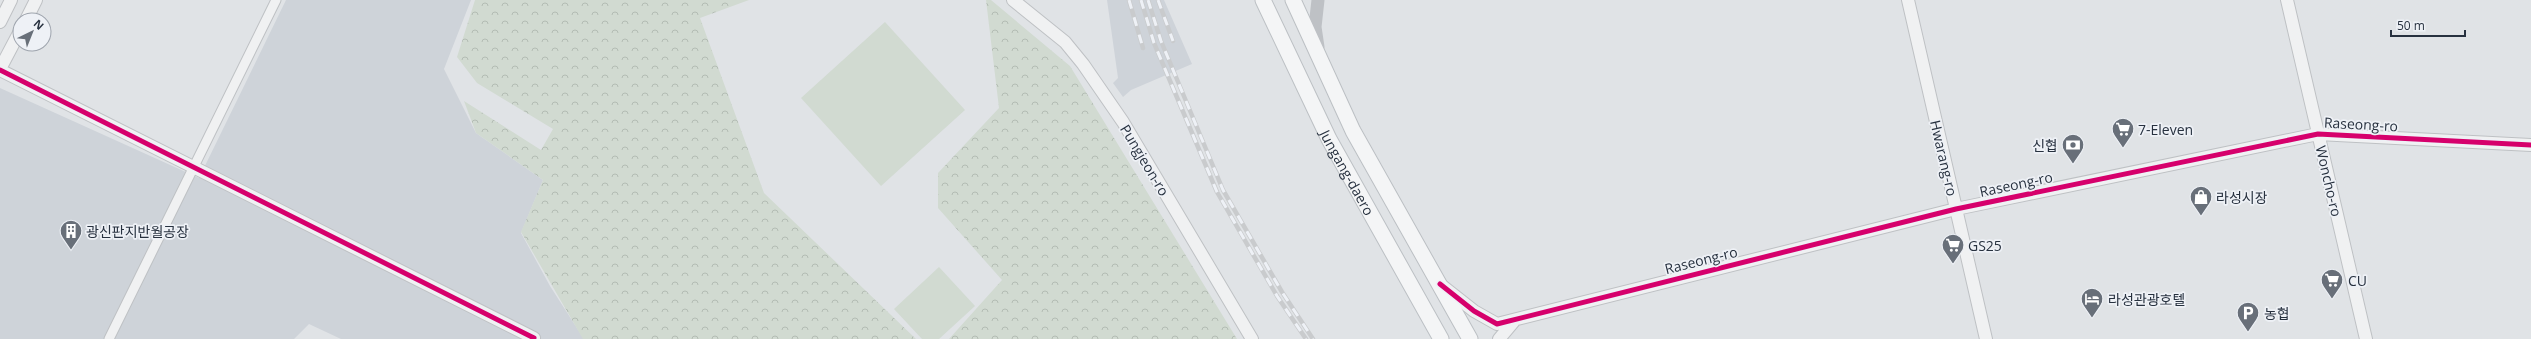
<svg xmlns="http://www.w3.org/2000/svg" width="2531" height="339" font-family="'Open Sans','Noto Sans KR',sans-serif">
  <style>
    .built { fill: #ced3d9 }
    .forest { fill: url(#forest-crowns) }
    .pitch { fill: #d1dad1 }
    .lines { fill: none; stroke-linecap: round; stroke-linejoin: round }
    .minor-casing { stroke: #bec1c4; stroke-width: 11 }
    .tertiary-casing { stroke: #bec1c4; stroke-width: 14 }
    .primary-casing { stroke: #bcc0c4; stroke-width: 17 }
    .minor { stroke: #f0f1f2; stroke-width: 9 }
    .tertiary { stroke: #f0f1f2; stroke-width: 12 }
    .secondary { stroke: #bec1c5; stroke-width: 13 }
    .primary { stroke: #f4f5f6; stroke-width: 15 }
    .rail-casing { stroke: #c9cbcd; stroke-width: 4.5 }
    .rail { stroke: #eef1f6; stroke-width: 3; stroke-dasharray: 9; stroke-linecap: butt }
    .cycleway-casing { stroke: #eef1f6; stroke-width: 8 }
    .cycleway { stroke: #d6006c; stroke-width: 5 }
    .labels { text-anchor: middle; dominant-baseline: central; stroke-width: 3.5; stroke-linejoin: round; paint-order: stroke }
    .street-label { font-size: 14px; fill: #27313f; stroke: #eef1f6 }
    .poi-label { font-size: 14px; fill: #27313f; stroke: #eef1f6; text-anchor: start }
  </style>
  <defs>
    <pattern id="forest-crowns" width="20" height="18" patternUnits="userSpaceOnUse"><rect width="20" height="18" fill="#d1dad1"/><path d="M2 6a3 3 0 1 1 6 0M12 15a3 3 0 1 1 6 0" fill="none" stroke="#b3bcb4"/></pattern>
  </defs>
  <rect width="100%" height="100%" fill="#e0e3e6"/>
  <path class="built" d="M286,0H471L444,69L476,133L543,180L521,233L550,286L584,339H341L309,324L294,339H0V88L199,178Z
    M1107,0H1164L1192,64L1131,90L1123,97L1113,83L1118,78Z"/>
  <path class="forest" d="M475,0H749L700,18L764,193L916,339H583L521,232L543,180L476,133L464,101L541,150L553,129L477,83L457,57Z
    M986,0H991L1070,66L1237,339H949L1002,280L938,208V173L999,108Z"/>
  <path class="pitch" d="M885,22L965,110L881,186L801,98Z
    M939,267L975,306L939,339H922L894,309Z"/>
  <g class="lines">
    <g class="minor-casing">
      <path id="minor" d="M109,339L276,0"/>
    </g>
    <g class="tertiary-casing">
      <path id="tertiary" d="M1013,0L1065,42L1083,64L1123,122L1252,339
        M1908,0L1986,339
        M2287,0L2366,339
        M26,20L36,0
        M0,22L11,0
        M0,69L20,31
        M0,70L534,338
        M1441,285L1474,311L1497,324L1956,209L2318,134L2531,145
        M1499,339L1515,320"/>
    </g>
    <g class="primary-casing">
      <g id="primary">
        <path id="s1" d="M1263,0L1329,139L1441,339"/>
        <path d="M1293,0L1353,131L1470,339"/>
      </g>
    </g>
    <use href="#minor" class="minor"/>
    <use href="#tertiary" class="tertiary"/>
    <path class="secondary" d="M1318,0L1315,27L1318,47"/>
    <use href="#primary" class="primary"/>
    <g class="rail-casing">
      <path id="rail" d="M1129,0L1143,48
        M1141,0L1154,43L1217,192L1277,296L1306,339
        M1148,0L1161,41L1223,190L1282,292L1313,339
        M1158,0L1173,41"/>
    </g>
    <use href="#rail" class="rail"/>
    <g class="cycleway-casing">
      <path id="cycleway" d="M0,70L534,338
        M1440,284L1474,311L1497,324L1956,209L2318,134L2531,145"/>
    </g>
    <use href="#cycleway" class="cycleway"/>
  </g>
  <defs>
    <g id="supermarket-pin" transform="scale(1.15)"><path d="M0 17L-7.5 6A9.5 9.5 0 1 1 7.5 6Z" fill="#686f79" stroke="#eef1f6"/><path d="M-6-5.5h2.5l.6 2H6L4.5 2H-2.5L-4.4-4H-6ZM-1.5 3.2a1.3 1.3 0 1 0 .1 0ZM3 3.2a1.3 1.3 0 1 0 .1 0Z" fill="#fff"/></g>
    <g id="bank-pin" transform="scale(1.15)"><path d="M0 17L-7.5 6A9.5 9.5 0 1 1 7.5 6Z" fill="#686f79" stroke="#eef1f6"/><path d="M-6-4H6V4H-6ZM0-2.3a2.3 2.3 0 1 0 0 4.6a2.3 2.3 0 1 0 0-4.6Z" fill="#fff"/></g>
    <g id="shop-pin" transform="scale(1.15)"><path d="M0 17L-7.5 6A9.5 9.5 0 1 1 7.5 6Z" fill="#686f79" stroke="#eef1f6"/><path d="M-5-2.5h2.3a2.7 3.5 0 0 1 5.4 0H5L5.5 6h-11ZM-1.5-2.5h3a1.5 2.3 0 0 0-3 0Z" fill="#fff"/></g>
    <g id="building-pin" transform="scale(1.15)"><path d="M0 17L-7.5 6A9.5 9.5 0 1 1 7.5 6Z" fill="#686f79" stroke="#eef1f6"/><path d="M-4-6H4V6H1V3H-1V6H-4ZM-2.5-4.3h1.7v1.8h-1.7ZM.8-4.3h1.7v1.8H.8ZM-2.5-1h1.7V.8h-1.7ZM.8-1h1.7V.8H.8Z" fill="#fff"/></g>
    <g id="hotel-pin" transform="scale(1.15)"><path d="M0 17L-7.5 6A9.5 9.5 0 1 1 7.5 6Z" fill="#686f79" stroke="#eef1f6"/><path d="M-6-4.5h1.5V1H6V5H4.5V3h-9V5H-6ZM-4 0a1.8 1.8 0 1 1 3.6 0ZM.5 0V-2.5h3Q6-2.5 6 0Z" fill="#fff"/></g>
    <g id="parking-pin" transform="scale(1.15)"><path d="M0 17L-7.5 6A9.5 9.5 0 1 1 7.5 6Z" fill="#686f79" stroke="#eef1f6"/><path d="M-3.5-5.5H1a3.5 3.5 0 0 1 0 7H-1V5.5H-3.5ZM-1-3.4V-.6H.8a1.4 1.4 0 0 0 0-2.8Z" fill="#fff"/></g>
  </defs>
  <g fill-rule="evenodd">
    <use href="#supermarket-pin" x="2123" y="129"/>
    <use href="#bank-pin" x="2073" y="145"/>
    <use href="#shop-pin" x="2201" y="197"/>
    <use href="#building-pin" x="71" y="231"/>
    <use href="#supermarket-pin" x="1953" y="245"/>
    <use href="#supermarket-pin" x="2332" y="280"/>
    <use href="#hotel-pin" x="2092" y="299"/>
    <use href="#parking-pin" x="2248" y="313"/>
  </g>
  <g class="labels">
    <g class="street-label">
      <text transform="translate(2361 124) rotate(3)">Raseong-ro</text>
      <text transform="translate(1944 158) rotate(77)">Hwarang-ro</text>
      <text transform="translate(1145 160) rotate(59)">Pungjeon-ro</text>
      <text stroke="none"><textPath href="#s1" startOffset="192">Jungang-daero</textPath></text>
      <text transform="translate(2329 181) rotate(77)">Woncho-ro</text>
      <text transform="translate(2016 184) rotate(-12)">Raseong-ro</text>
      <text transform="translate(1701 260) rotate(-14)">Raseong-ro</text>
    </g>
    <g class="poi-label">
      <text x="2138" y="129">7-Eleven</text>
      <text x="2058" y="145" text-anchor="end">신협</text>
      <text x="2216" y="197">라성시장</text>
      <text x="86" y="231">광신판지반월공장</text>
      <text x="1968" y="245">GS25</text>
      <text x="2348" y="280">CU</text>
      <text x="2108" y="299">라성관광호텔</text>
      <text x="2264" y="313">농협</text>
    </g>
  </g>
  <g transform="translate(32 32) rotate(43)"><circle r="19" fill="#eef1f6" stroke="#9ea4ad"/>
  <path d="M0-3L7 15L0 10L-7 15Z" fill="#686f79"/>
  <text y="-6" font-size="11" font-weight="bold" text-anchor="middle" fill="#27313f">N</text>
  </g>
  <path d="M2391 30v6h74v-6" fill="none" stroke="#27313f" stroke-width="2"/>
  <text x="2397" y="30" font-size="12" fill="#27313f" stroke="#eef1f6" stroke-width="3" paint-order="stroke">50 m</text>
</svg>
